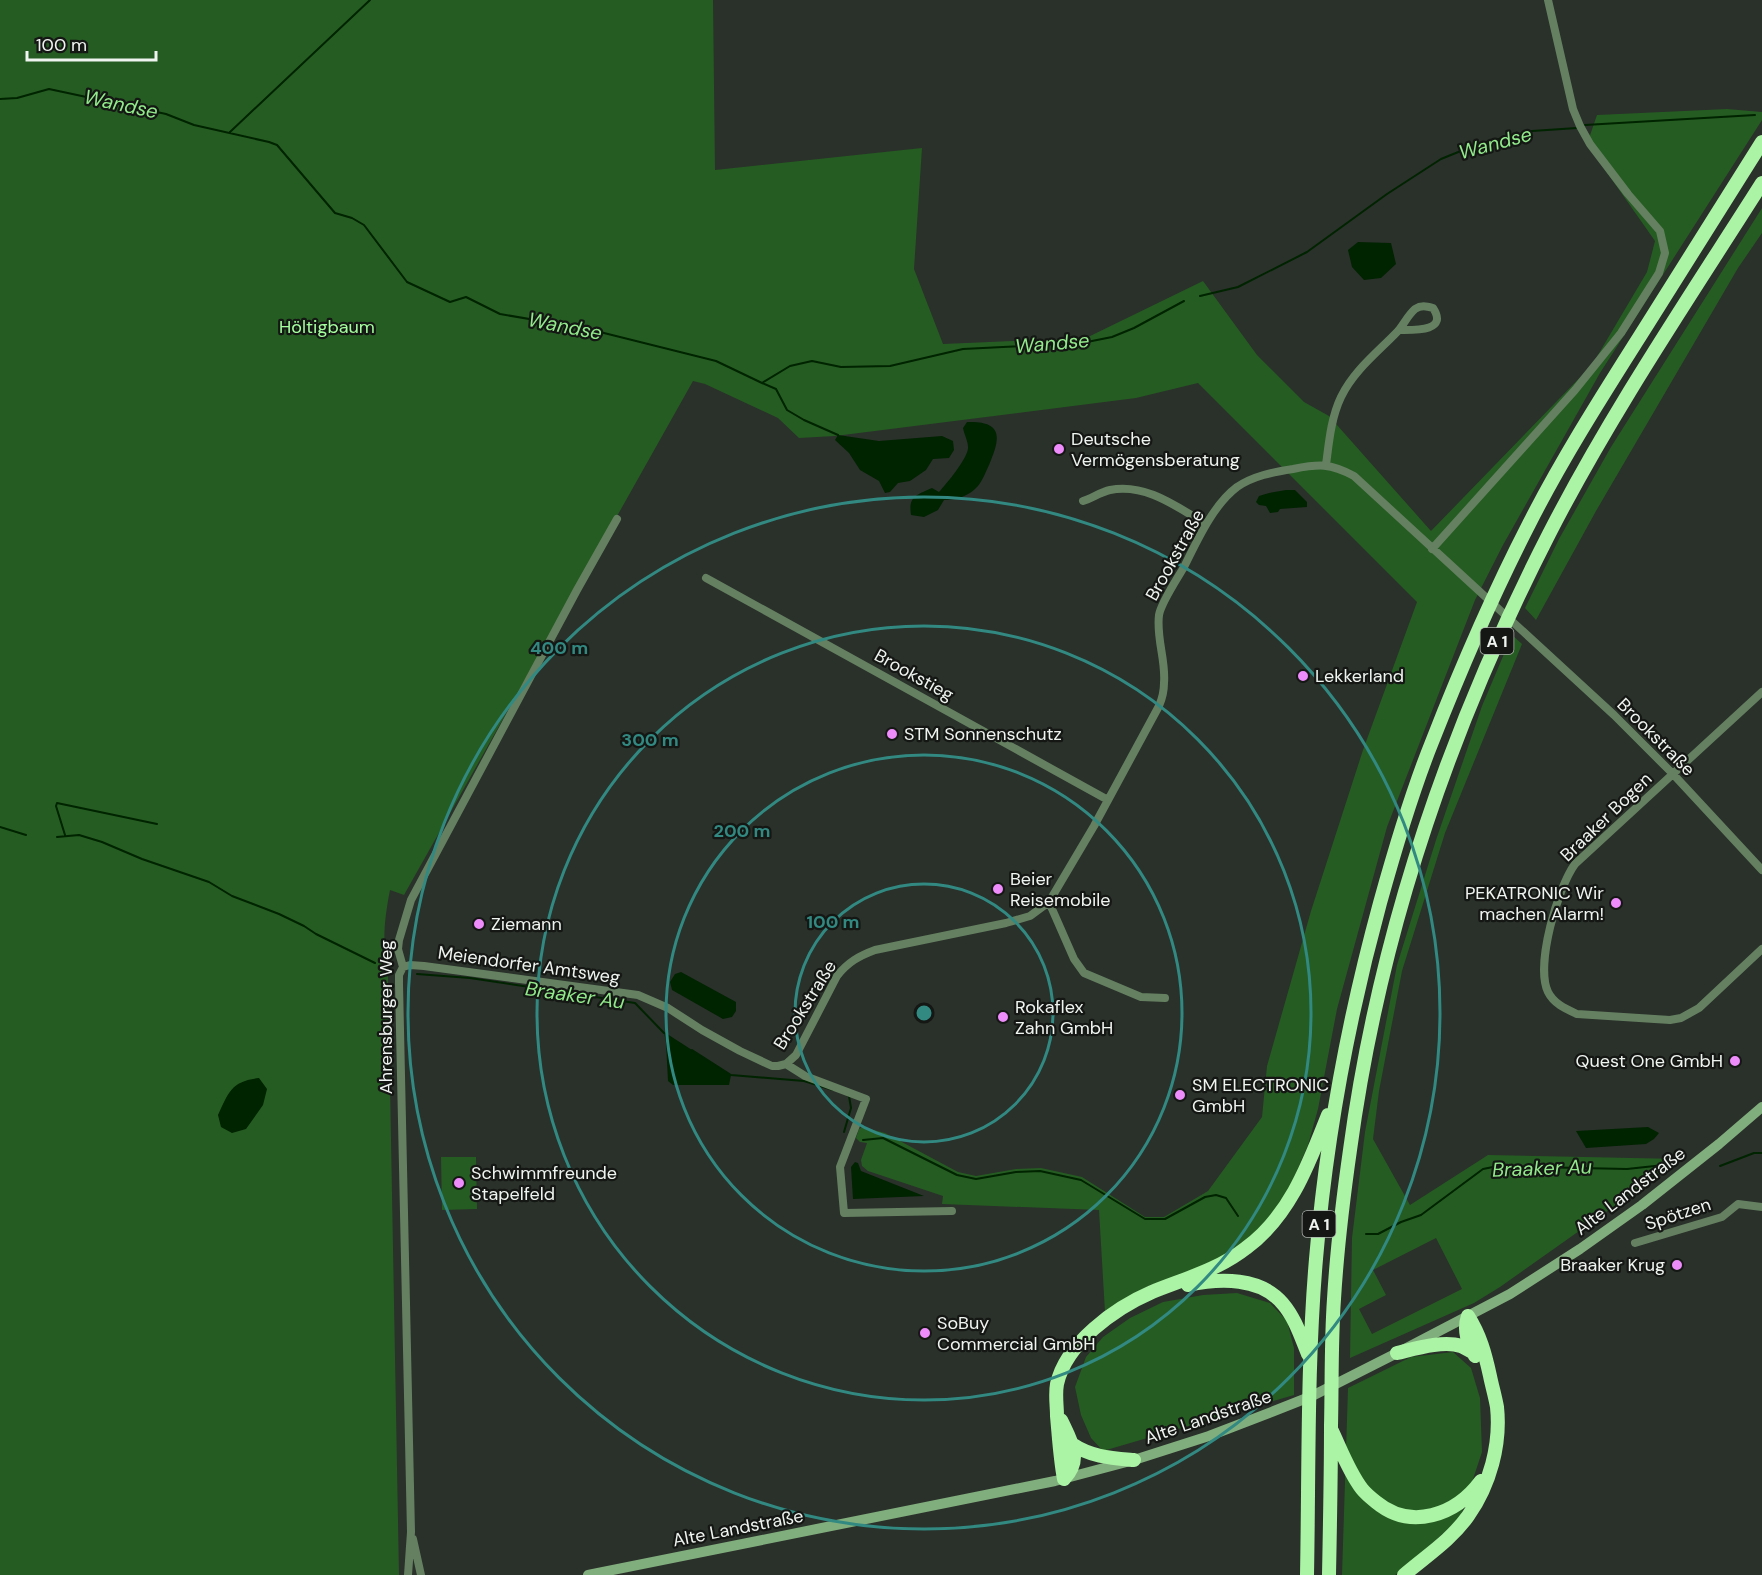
<svg xmlns="http://www.w3.org/2000/svg" width="1762" height="1575" font-family="'DM Sans',sans-serif">
  <style>
    .green { fill: #255c22; fill-rule: evenodd }
    .water { fill: #002300 }
    .lines { fill: none; stroke-linecap: round; stroke-linejoin: round }
    .stream { stroke: #002300; stroke-width: 2 }
    .minor { stroke: #648061; stroke-width: 8 }
    .secondary { stroke: #81ae7d; stroke-width: 10 }
    .motorway { stroke: #abf3a5; stroke-width: 14 }
    .ring { fill: none; stroke: #318982; stroke-width: 3 }
    .poi-dot { fill: #ed8cfa; stroke: #141714; stroke-width: 2 }
    .labels { text-anchor: middle; dominant-baseline: central; stroke-width: 4.5; stroke-linejoin: round; paint-order: stroke }
    .shield { fill: #141714; stroke: #aeb2ae; stroke-width: 1.5 }
    .shield-label { font-size: 16px; font-weight: bold; fill: #f0f4f0 }
    .park-label { font-size: 18px; fill: #a4ff9d; stroke: #141714 }
    .poi-label { font-size: 18px; fill: #f0f4f0; stroke: #141714; text-anchor: start }
    .street-label { font-size: 18px; fill: #f0f4f0; stroke: #141714 }
    .water-label { font-size: 20px; font-style: italic; fill: #91ea8a; stroke: #141714 }
    .centre { fill: #318982; stroke: #141714; stroke-width: 3 }
    .ring-label { font-size: 18px; text-anchor: middle; font-weight: bold; fill: #318982; stroke: #141714; stroke-width: 4.5; stroke-linejoin: round; paint-order: stroke }
  </style>
  <rect width="100%" height="100%" fill="#2a302a"/>
  <path class="green" d="M0,0H713L715,170L922,148L914,269L943,344L1086,338L1203,281L1257,355L1304,402L1329,416L1431,531L1592,365L1647,272L1655,241L1587,144L1597,115L1727,109L1762,112V120L1600,373L1503,545L1475,600L1387,827L1337,1009L1318,1109L1308,1145L1289,1189L1276,1209L1257,1231L1224,1256L1174,1278L1150,1285L1126,1298L1105,1312L1099,1210L942,1204L943,1196L868,1171L862,1166L861,1160L867,1143L860,1142L856,1138L859,1129L862,1127L885,1133L958,1172L976,1176L1016,1169L1041,1168L1082,1177L1145,1217H1164L1208,1191L1262,1117L1267,1066L1311,911L1363,750L1417,602L1198,383L1136,398L835,436L799,438L778,418L705,384L693,381L404,895L390,890C384,921 382,943 388,975L399,1575H0Z
    M1762,208V233L1738,268L1596,511L1536,620L1525,608L1559,539L1611,447Z
    M1512,635L1522,644L1445,833L1402,971L1379,1091L1373,1139L1410,1205L1488,1155L1681,1159L1500,1287L1474,1303L1350,1358L1352,1238L1365,1132L1397,965L1436,840L1482,706ZM1436,1238L1462,1289L1372,1334L1359,1309L1386,1295L1373,1270Z
    M441,1157H476L477,1209L442,1210Z
    M1237,1293L1270,1303L1287,1321L1294,1348V1395L1103,1451L1091,1438L1081,1415L1075,1387L1086,1357L1103,1337L1130,1318L1163,1302L1203,1295Z
    M1453,1352L1471,1368L1480,1398L1482,1452L1460,1518L1419,1555L1395,1575H1342L1348,1388L1411,1357Z"/>
  <path class="water" d="M1358,242L1391,243L1396,264L1381,278L1364,280L1352,267L1348,250Z
    M967,422C1003,421 1001,437 989,465C986,471 983,480 978,486C969,496 957,500 944,500L938,510L924,517L911,515C908,496 917,495 932,488L939,492C946,484 969,457 968,447C968,441 964,434 963,428Z
    M838,435L879,441L942,436L953,441L954,450L949,458L933,459L926,470L910,481L898,483L890,492L885,493L879,481L860,470L849,453L835,440Z
    M1286,490H1295L1307,502V507L1280,509L1278,512L1270,513L1266,506L1259,505L1256,502L1259,496L1269,493Z
    M681,972L736,1002V1011L732,1017L723,1019L672,990L670,982L675,974Z
    M664,1032L731,1075L729,1085H673L668,1081L666,1042Z
    M259,1078L267,1089L263,1105L246,1129L232,1133L221,1127L218,1115C229,1091 232,1081 259,1078Z
    M1648,1127L1659,1133L1654,1139L1646,1144L1586,1148L1576,1131Z
    M855,1162L858,1163L861,1171L924,1196L853,1199L851,1167Z"/>
  <g class="lines">
    <path class="stream" d="M0,99L17,98L49,89L166,114L194,125L269,142L277,145L335,213L352,218L364,225L407,282L450,302L466,297L500,314L588,329L716,361L762,383L790,366L812,361L841,367L890,366L963,349L1082,343L1112,337L1134,328L1184,301
      M1585,125L1755,115
      M230,132L370,0
      M1200,296L1238,287L1307,252L1387,194L1441,159L1478,144L1532,131L1577,128
      M762,383L776,389L787,410L804,420L838,435
      M0,827L26,835
      M65,835L56,806L57,803L157,824
      M57,837L79,835L102,842L142,859L209,882L232,896L279,914L304,926L316,934L375,963
      M417,974L470,978L635,1003L664,1033
      M692,1050L731,1075L804,1081L833,1090
      M844,1132L851,1108L849,1096L847,1095
      M863,1140L883,1138L957,1175L976,1179L1016,1172L1040,1171L1081,1180L1145,1219H1165L1205,1197L1216,1195L1226,1198L1238,1216
      M1720,1166L1754,1153H1762
      M1366,1234H1378L1401,1222L1421,1215L1483,1169L1498,1166L1523,1170L1533,1167L1627,1169L1664,1165"/>
    <path class="minor" d="M1326,465C1329,442 1331,418 1341,397C1354,370 1378,352 1398,331C1404,324 1408,315 1415,309C1421,305 1426,306 1433,308C1449,332 1413,330 1399,330
      M1083,501C1092,498 1101,492 1110,490C1146,483 1177,507 1206,524
      M1432,549L1575,390L1621,333L1659,273L1665,253L1660,231L1628,194L1590,144L1580,126L1573,109L1548,0
      M706,578L1108,800
      M1762,692L1575,864C1558,887 1535,965 1548,992C1554,1004 1566,1009 1577,1014L1670,1020L1681,1018L1699,1008L1762,949
      M1049,902L1074,959L1084,973L1141,997L1165,998
      M403,967L410,965L424,966L638,995L668,1008L702,1030L740,1051L772,1066H778L786,1064L796,1055L837,976C848,962 859,956 875,950L1006,923L1030,916L1049,902L1094,826L1159,706C1162,699 1164,691 1164,683C1166,660 1156,638 1159,615C1161,603 1177,579 1184,567C1197,541 1213,505 1237,487C1253,476 1273,472 1293,469C1319,464 1330,463 1354,476L1614,715L1673,774L1762,870
      M786,1064L805,1076L866,1099L840,1167L844,1213L952,1211
      M1635,1243L1722,1217L1738,1204L1762,1207
      M413,1539L421,1575
      M408,1575L411,1532L399,984V975L403,967L398,949L399,940L411,900L577,590L617,519"/>
    <path class="secondary" d="M588,1575L1055,1481L1134,1460L1209,1436L1274,1411L1312,1396L1397,1353L1510,1294L1580,1249L1642,1205L1719,1144L1762,1107"/>
    <path class="motorway" d="M1188,1285C1220,1278 1261,1277 1283,1304C1295,1318 1301,1337 1308,1354
      M1468,1316C1463,1330 1468,1343 1475,1356
      M1397,1353C1414,1349 1443,1340 1461,1346C1465,1348 1470,1351 1474,1353
      M1061,1420C1071,1441 1083,1459 1064,1479
      M1332,1431C1341,1450 1349,1472 1362,1489C1366,1494 1371,1498 1376,1502C1411,1531 1456,1515 1481,1481
      M1072,1444C1091,1457 1111,1458 1134,1460
      M1064,1479C1060,1458 1059,1437 1057,1416C1057,1405 1055,1395 1057,1384C1066,1343 1115,1308 1152,1292C1184,1279 1218,1270 1246,1248C1290,1216 1309,1163 1328,1115
      M1307,1575C1309,1470 1307,1364 1316,1259C1326,1139 1348,1020 1380,903C1395,849 1411,794 1432,742C1461,668 1493,594 1529,524C1564,455 1606,390 1647,325C1685,264 1724,203 1762,142
      M1329,1575C1330,1525 1331,1475 1331,1426C1332,1383 1331,1341 1334,1299C1337,1249 1343,1199 1350,1150C1379,935 1450,727 1549,534C1611,413 1689,298 1762,183
      M1404,1575C1426,1556 1451,1540 1468,1516C1490,1485 1501,1444 1497,1407C1495,1396 1492,1386 1490,1376C1485,1353 1480,1335 1468,1316"/>
  </g>
  <g class="ring">
    <circle cx="924" cy="1013" r="129"/>
    <circle cx="924" cy="1013" r="258"/>
    <circle cx="924" cy="1013" r="387"/>
    <circle cx="924" cy="1013" r="516"/>
  </g>
  <g class="poi-dot">
    <circle cx="1059" cy="449" r="6"/>
    <circle cx="1303" cy="676" r="6"/>
    <circle cx="892" cy="734" r="6"/>
    <circle cx="998" cy="889" r="6"/>
    <circle cx="1616" cy="903" r="6"/>
    <circle cx="479" cy="924" r="6"/>
    <circle cx="1003" cy="1017" r="6"/>
    <circle cx="1735" cy="1061" r="6"/>
    <circle cx="1180" cy="1095" r="6"/>
    <circle cx="459" cy="1183" r="6"/>
    <circle cx="1677" cy="1265" r="6"/>
    <circle cx="925" cy="1333" r="6"/>
  </g>
  <g class="labels">
    <g class="shield">
      <rect x="1480.5" y="628" width="33" height="26" rx="4.5"/>
      <rect x="1302.5" y="1211" width="33" height="26" rx="4.5"/>
    </g>
    <g class="shield-label">
      <text x="1497" y="641">A 1</text>
      <text x="1319" y="1224">A 1</text>
    </g>
    <g class="park-label">
      <text x="327" y="327">Höltigbaum</text>
    </g>
    <g class="poi-label">
      <text x="1071" y="439">Deutsche<tspan x="1071" dy="21">Vermögensberatung</tspan></text>
      <text x="1315" y="676">Lekkerland</text>
      <text x="904" y="734">STM Sonnenschutz</text>
      <text x="1010" y="879">Beier<tspan x="1010" dy="21">Reisemobile</tspan></text>
      <text x="1604" y="893" text-anchor="end">PEKATRONIC Wir<tspan x="1604" dy="21">machen Alarm!</tspan></text>
      <text x="491" y="924">Ziemann</text>
      <text x="1015" y="1007">Rokaflex<tspan x="1015" dy="21">Zahn GmbH</tspan></text>
      <text x="1723" y="1061" text-anchor="end">Quest One GmbH</text>
      <text x="1192" y="1085">SM ELECTRONIC<tspan x="1192" dy="21">GmbH</tspan></text>
      <text x="471" y="1173">Schwimmfreunde<tspan x="471" dy="21">Stapelfeld</tspan></text>
      <text x="1665" y="1265" text-anchor="end">Braaker Krug</text>
      <text x="937" y="1323">SoBuy<tspan x="937" dy="21">Commercial GmbH</tspan></text>
    </g>
    <g class="street-label">
      <text transform="translate(1175 555) rotate(-61)">Brookstraße</text>
      <text transform="translate(914 675) rotate(29)">Brookstieg</text>
      <text transform="translate(1656 737) rotate(45)">Brookstraße</text>
      <text transform="translate(1606 817) rotate(-44)">Braaker Bogen</text>
      <text transform="translate(529 965) rotate(8)">Meiendorfer Amtsweg</text>
      <text transform="translate(805 1005) rotate(-58)">Brookstraße</text>
      <text transform="translate(386 1017) rotate(-90)">Ahrensburger Weg</text>
      <text transform="translate(1630 1191) rotate(-37)">Alte Landstraße</text>
      <text transform="translate(1678 1214) rotate(-18)">Spötzen</text>
      <text transform="translate(1208 1417) rotate(-19)">Alte Landstraße</text>
      <text transform="translate(738 1528) rotate(-11)">Alte Landstraße</text>
    </g>
    <g class="water-label">
      <text transform="translate(121 104) rotate(12)">Wandse</text>
      <text transform="translate(1495 143) rotate(-15)">Wandse</text>
      <text transform="translate(565 326) rotate(11)">Wandse</text>
      <text transform="translate(1052 343) rotate(-5)">Wandse</text>
      <text transform="translate(575 995) rotate(8)">Braaker Au</text>
      <text transform="translate(1542 1168) rotate(-2)">Braaker Au</text>
    </g>
  </g>
  <circle cx="924" cy="1013" r="9" class="centre"/>
  <g class="ring-label">
    <text x="559" y="654">400 m</text>
    <text x="650" y="746">300 m</text>
    <text x="742" y="837">200 m</text>
    <text x="833" y="928">100 m</text>
  </g>
  <path d="M27 51v9h129v-9" fill="none" stroke="#f0f4f0" stroke-width="3"/>
  <text x="36" y="51" font-size="18" fill="#f0f4f0" stroke="#141714" stroke-width="4.5" paint-order="stroke">100 m</text>
</svg>
